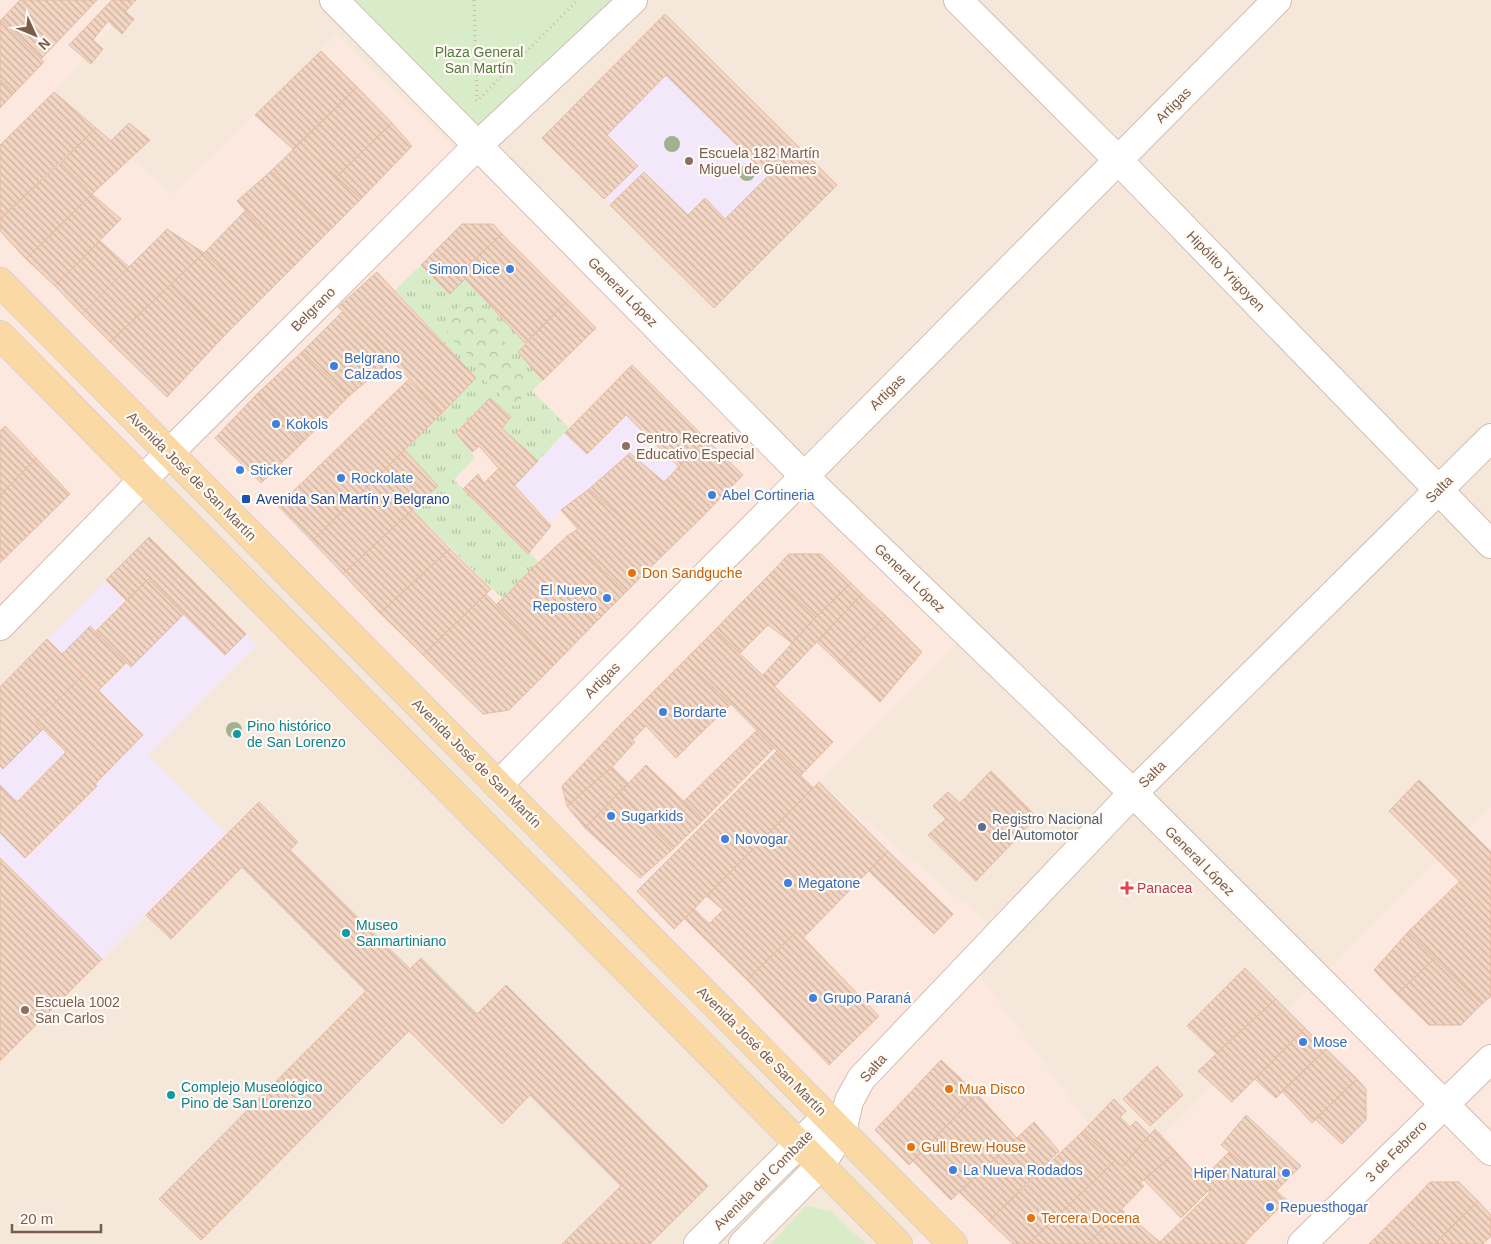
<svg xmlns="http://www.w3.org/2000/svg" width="1491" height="1244" font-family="Helvetica,sans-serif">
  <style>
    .residential { fill: #f5e8da }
    .commercial { fill: #fde8e0 }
    .education { fill: #f3e8fa }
    .grass { fill: url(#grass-tufts) }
    .forest { fill: url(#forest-crowns) }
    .green { fill: #d8ecc9 }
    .building { fill: url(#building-back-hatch); stroke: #e6bba3 }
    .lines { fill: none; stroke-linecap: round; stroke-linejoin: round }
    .minor-casing { stroke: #d1beb0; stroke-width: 30 }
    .major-casing { stroke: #dad1cd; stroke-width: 30 }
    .path { stroke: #d9b8a5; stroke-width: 3; stroke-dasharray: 1 4; stroke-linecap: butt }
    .minor { stroke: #fff; stroke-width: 28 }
    .major { stroke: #fbd9a5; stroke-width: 28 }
    .tree { fill: #a0b28e }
    .education-dot { fill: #8d6e63; stroke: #fffaf3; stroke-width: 2 }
    .shop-dot { fill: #3f7fe0; stroke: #fffaf3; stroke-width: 2 }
    .transit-dot { fill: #1a4fb4; stroke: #fffaf3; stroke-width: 2 }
    .food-dot { fill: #e8710a; stroke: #fffaf3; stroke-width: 2 }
    .culture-dot { fill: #0f9aa8; stroke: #fffaf3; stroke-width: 2 }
    .service-dot { fill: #5c6f8a; stroke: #fffaf3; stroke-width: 2 }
    .health-dot { fill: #e0444e; stroke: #fffaf3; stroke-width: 2 }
    .labels { text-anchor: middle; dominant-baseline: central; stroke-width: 4.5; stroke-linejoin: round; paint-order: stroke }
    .park-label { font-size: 14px; fill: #537a41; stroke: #fffaf3 }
    .street-label { font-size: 14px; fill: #7a5c4d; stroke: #fffaf3 }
    .education-label { font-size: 14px; fill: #785e54; stroke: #fffaf3; text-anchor: start }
    .shop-label { font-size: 14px; fill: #366cbe; stroke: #fffaf3; text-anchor: start }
    .transit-label { font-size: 14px; fill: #164399; stroke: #fffaf3; text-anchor: start }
    .food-label { font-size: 14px; fill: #c56008; stroke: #fffaf3; text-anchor: start }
    .culture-label { font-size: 14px; fill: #0d838f; stroke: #fffaf3; text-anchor: start }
    .service-label { font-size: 14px; fill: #4e5e75; stroke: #fffaf3; text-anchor: start }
    .health-label { font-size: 14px; fill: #be3a42; stroke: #fffaf3; text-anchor: start }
  </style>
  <defs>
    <pattern id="grass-tufts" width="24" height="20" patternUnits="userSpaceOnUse" patternTransform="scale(1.25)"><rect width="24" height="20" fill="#d8ecc9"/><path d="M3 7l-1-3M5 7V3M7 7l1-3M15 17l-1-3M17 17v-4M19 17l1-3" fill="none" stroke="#b4c2a5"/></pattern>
    <pattern id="forest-crowns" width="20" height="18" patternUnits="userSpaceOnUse" patternTransform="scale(1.25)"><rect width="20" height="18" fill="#d8ecc9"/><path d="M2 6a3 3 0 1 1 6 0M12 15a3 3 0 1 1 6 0" fill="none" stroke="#b4c2a5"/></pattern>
    <pattern id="building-back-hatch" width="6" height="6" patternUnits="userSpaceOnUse" patternTransform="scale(1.25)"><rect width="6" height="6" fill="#f3d5c3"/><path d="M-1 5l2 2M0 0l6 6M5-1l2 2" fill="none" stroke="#cab0a1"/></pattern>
  </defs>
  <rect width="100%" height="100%" fill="#fdf6ec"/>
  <path class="residential" d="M0,0H1491V1244H0Z"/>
  <path class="commercial" d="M0,0H136L54,92L173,195L336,35L967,633L819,782L1000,933L971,964L1125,1174L1491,807V1244H907L934,1226L169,453L0,626Z"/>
  <path class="education" d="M665,14L837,185L714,308L542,138Z
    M632,365L706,439L664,482L630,453L589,489L561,510L551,522L514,486Z
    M149,537L257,645L148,755L227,833L0,1061V687Z"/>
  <path class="grass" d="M421,265L466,278L525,343L518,352L543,380L532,391L569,428L538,461L502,428L511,417L490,398L456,433L475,458L454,480L539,562L502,598L412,510L437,486L405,450L476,378L395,290Z"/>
  <path class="forest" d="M468,298L483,308L499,328L512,364L528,375L525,393L516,407L506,404L497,391L485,381L479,364L448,336L445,320Z"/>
  <path class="green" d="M334,0H633L477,146Z
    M806,1206L831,1211L866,1244H770Z"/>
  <path class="building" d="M20,0H97L41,59L1,20Z
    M112,0L134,19L122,34L108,21L93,40L103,49L91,64L69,45Z
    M113,0H136L126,11Z
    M665,14L837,185L714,308L610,205L644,172L688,215L705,198L725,219L768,176L666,75L607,135L638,166L604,199L542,138Z
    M1,20L44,62L14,93L0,80V21Z
    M321,51L357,87L293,149L255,115Z
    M0,80L14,93L0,108Z
    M357,87L392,123L336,177L300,143Z
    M54,92L96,128L0,219V145Z
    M129,123L150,140L92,194L61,163L96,128L111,141Z
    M392,123L412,146L361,199L336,177Z
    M300,143L361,199L330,230L271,171Z
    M61,163L92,194L26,259L0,231V219Z
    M271,171L330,230L294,266L237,201Z
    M92,194L121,219L55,286L26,259Z
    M245,211L294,266L258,302L204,253Z
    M462,224H493L502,234L460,273L437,249Z
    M167,229L204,253L110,342L82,314Z
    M502,234L568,300L525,343L460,273Z
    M100,241L129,267L82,314L55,286Z
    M437,249L466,278L450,294L421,265Z
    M204,253L258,302L223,337L170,285Z
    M377,272L476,378L441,414L392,360L338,307Z
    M170,285L223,337L167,397L110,342Z
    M568,300L596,328L543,380L518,352Z
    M342,312L392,360L349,396L302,352Z
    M302,352L349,396L303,442L257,394Z
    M632,365L706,439L679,467L626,415L587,454L565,433Z
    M408,380L441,414L312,541L278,506Z
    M257,394L303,442L261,483L215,438Z
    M490,398L511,417L502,428L538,461L514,486L479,446L472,452L456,433Z
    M5,426L36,458L0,496V431Z
    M706,439L743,475L700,519L664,482Z
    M405,450L438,486L343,574L312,541Z
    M630,453L664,482L700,519L663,555L589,489Z
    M36,458L70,494L0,563V496Z
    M499,468L551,526L528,554L463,489L478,474L484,483Z
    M589,489L663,555L626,592L567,536L578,529L561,510Z
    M412,510L450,549L380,613L343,574Z
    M567,536L626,592L595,623L535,566Z
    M149,537L246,634L225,655L148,579L127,601L106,580Z
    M450,549L491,589L423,655L380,613Z
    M789,554H821L851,583L816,617L770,574Z
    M535,566L595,623L554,665L496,605Z
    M770,574L816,617L792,643L768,625L744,600Z
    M148,579L184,614L131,667L95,632Z
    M851,583L862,594L775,686L763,675L816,617Z
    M486,594L554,665L509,710L483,714L423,655Z
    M862,594L886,616L839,663L817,642Z
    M744,600L768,625L740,653L715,630Z
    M886,616L922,652L880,702L839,663Z
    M90,626L126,663L98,691L62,654Z
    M715,630L833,742L801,775L731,704L684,661Z
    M47,639L83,675L36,722L43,729L3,769L0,766V687Z
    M684,661L731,704L701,733L658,687Z
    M83,675L143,735L95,784L97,786L25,858L0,833V785L17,802L66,752L36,722Z
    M658,687L701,733L676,758L646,726L633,739L619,726Z
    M619,726L635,742L612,767L567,806L562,786Z
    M757,730L774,748L703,820L684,801Z
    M777,751L813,788L674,929L637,891Z
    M646,765L703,820L673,849L619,793Z
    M612,767L628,783L585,828L567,806Z
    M991,771L1037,817L976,881L928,835L946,819L933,806L948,792L960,803Z
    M1419,780L1491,852V913L1389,811Z
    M819,782L888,851L803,938L797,931L747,980L685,919L694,909L709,924L723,910L707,896Z
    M619,793L673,849L640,878L585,828Z
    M259,802L298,842L290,850L410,969L421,958L477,1014L506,985L708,1186L650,1244H562L621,1186L530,1095L502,1124L409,1031L201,1240L159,1199L366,991L242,867L171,939L146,915Z
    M888,851L953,914L934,934L869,871Z
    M0,858L102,959L0,1061Z
    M1459,882L1491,913V996L1482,1004L1408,932Z
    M797,931L879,1016L829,1065L747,980Z
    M1408,932L1435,958L1397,994L1374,970Z
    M1435,958L1482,1004L1461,1025H1429L1397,994Z
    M1245,968L1276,999L1216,1053L1187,1026Z
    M1276,999L1305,1028L1232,1102L1198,1071Z
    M1305,1028L1326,1049L1276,1098L1255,1079Z
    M1326,1049L1357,1079L1312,1123L1282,1091Z
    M941,1060L977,1094L909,1165L875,1130Z
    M1157,1066L1183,1095L1150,1126L1123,1099Z
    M1357,1079L1366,1089V1120L1342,1144L1315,1119Z
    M977,1094L1017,1138L951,1200L913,1161Z
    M1114,1099L1126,1111L1120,1117L1130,1127L1136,1121L1150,1135L1122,1167L1082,1132Z
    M1246,1115L1301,1166L1276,1191L1221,1145Z
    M1034,1122L1059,1151L989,1221L959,1192Z
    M1155,1129L1176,1152L1140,1183L1122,1167Z
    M1082,1132L1115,1161L1028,1244H1013L989,1221Z
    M1176,1152L1210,1189L1181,1218L1144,1180Z
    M1229,1152L1287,1200L1251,1236L1209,1194L1210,1189L1201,1180Z
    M1115,1161L1144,1186L1088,1244H1028Z
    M1430,1182H1459L1478,1201L1448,1230L1416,1197Z
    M1209,1194L1251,1236L1244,1244H1158Z
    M1416,1197L1448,1230L1435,1244H1409L1389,1224Z
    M1478,1201L1491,1215V1236L1483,1244H1435Z
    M1122,1210L1160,1242L1158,1244H1088Z
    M1389,1224L1409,1244H1369Z"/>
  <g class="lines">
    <g class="minor-casing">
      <path id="minor" d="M334,0L804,476L1133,793L1491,1151
        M958,0L1118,160L1491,544
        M0,626L169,453L477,146L633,0
        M498,785L1277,0
        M698,1244L827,1116
        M743,1244L820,1166L842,1132L849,1101L861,1079L1133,793L1491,438
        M1302,1244L1491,1059"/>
    </g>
    <g class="major-casing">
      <path id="major" d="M0,282L953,1244
        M0,335L898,1244"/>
    </g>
    <path class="path" d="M474,0L477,100
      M476,100L477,101L578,0"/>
    <use href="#minor" class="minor"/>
    <use href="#major" class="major"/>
  </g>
  <g class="tree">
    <circle cx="672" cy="144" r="8"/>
    <circle cx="747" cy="173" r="8"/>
    <circle cx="234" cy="730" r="8"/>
  </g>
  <g class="education-dot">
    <circle cx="689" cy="161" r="5"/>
    <circle cx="626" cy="446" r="5"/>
    <circle cx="25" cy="1010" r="5"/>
  </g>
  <g class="shop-dot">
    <circle cx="510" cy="269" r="5"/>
    <circle cx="334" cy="366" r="5"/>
    <circle cx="276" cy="424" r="5"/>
    <circle cx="240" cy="470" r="5"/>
    <circle cx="341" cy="478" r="5"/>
    <circle cx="712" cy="495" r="5"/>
    <circle cx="607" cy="598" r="5"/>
    <circle cx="663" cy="712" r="5"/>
    <circle cx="611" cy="816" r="5"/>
    <circle cx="725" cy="839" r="5"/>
    <circle cx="788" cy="883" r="5"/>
    <circle cx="813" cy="998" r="5"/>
    <circle cx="1303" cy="1042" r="5"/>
    <circle cx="953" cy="1170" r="5"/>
    <circle cx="1286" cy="1173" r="5"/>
    <circle cx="1270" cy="1207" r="5"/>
  </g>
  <rect class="transit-dot" x="241" y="494" width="10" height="10" rx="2.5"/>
  <g class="food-dot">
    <circle cx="632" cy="573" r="5"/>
    <circle cx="949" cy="1089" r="5"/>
    <circle cx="911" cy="1147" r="5"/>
    <circle cx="1031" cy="1218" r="5"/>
  </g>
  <g class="culture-dot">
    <circle cx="237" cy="734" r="5"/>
    <circle cx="346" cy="933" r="5"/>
    <circle cx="171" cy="1095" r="5"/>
  </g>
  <circle class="service-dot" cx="982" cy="827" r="5"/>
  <path class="health-dot" d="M1124.5 880.5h5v5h5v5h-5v5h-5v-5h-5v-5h5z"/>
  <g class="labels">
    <g class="park-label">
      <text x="479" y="52">Plaza General<tspan x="479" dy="16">San Martín</tspan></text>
    </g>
    <g class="street-label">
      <text transform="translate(1173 105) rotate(-45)">Artigas</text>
      <text transform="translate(1226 271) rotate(46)">Hipólito Yrigoyen</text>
      <text transform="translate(623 292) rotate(45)">General López</text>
      <text transform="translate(313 309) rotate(-45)">Belgrano</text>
      <text transform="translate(887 392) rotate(-45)">Artigas</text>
      <text transform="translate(192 476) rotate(45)">Avenida José de San Martín</text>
      <text transform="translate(1439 489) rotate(-45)">Salta</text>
      <text transform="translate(910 578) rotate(44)">General López</text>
      <text transform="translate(602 680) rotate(-45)">Artigas</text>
      <text transform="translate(477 763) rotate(45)">Avenida José de San Martín</text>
      <text transform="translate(1152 774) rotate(-45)">Salta</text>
      <text transform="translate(1200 861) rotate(45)">General López</text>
      <text transform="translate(762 1051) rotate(45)">Avenida José de San Martín</text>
      <text transform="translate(873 1068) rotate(-49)">Salta</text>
      <text transform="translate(1396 1151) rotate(-45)">3 de Febrero</text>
      <text transform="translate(763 1180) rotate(-45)">Avenida del Combate</text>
    </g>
    <g class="education-label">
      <text x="699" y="153">Escuela 182 Martín<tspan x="699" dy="16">Miguel de Güemes</tspan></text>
      <text x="636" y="438">Centro Recreativo<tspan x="636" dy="16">Educativo Especial</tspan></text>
      <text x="35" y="1002">Escuela 1002<tspan x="35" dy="16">San Carlos</tspan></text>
    </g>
    <g class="shop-label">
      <text x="500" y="269" text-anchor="end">Simon Dice</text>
      <text x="344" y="358">Belgrano<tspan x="344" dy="16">Calzados</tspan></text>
      <text x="286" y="424">Kokols</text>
      <text x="250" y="470">Sticker</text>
      <text x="351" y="478">Rockolate</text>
      <text x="722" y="495">Abel Cortineria</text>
      <text x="597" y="590" text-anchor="end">El Nuevo<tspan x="597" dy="16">Repostero</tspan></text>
      <text x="673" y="712">Bordarte</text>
      <text x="621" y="816">Sugarkids</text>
      <text x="735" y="839">Novogar</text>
      <text x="798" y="883">Megatone</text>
      <text x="823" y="998">Grupo Paraná</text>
      <text x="1313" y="1042">Mose</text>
      <text x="963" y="1170">La Nueva Rodados</text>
      <text x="1276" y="1173" text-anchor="end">Hiper Natural</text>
      <text x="1280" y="1207">Repuesthogar</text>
    </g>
    <g class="transit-label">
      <text x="256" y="499">Avenida San Martín y Belgrano</text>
    </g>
    <g class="food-label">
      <text x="642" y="573">Don Sandguche</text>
      <text x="959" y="1089">Mua Disco</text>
      <text x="921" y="1147">Gull Brew House</text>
      <text x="1041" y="1218">Tercera Docena</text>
    </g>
    <g class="culture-label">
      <text x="247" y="726">Pino histórico<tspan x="247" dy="16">de San Lorenzo</tspan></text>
      <text x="356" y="925">Museo<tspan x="356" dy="16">Sanmartiniano</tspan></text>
      <text x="181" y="1087">Complejo Museológico<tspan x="181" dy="16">Pino de San Lorenzo</tspan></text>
    </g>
    <g class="service-label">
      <text x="992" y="819">Registro Nacional<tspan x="992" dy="16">del Automotor</tspan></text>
    </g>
    <g class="health-label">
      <text x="1137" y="888">Panacea</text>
    </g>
  </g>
  <g transform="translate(35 35) rotate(134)" stroke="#fffaf3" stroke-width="4" paint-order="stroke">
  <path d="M0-4L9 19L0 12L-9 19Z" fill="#7a5c4d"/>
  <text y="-8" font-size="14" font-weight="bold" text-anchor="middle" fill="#7a5c4d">N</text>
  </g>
  <path d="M12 1224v8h89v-8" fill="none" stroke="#7a5c4d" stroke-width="2.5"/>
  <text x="20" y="1224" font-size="15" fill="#7a5c4d" stroke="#fffaf3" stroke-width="4" paint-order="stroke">20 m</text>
</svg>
